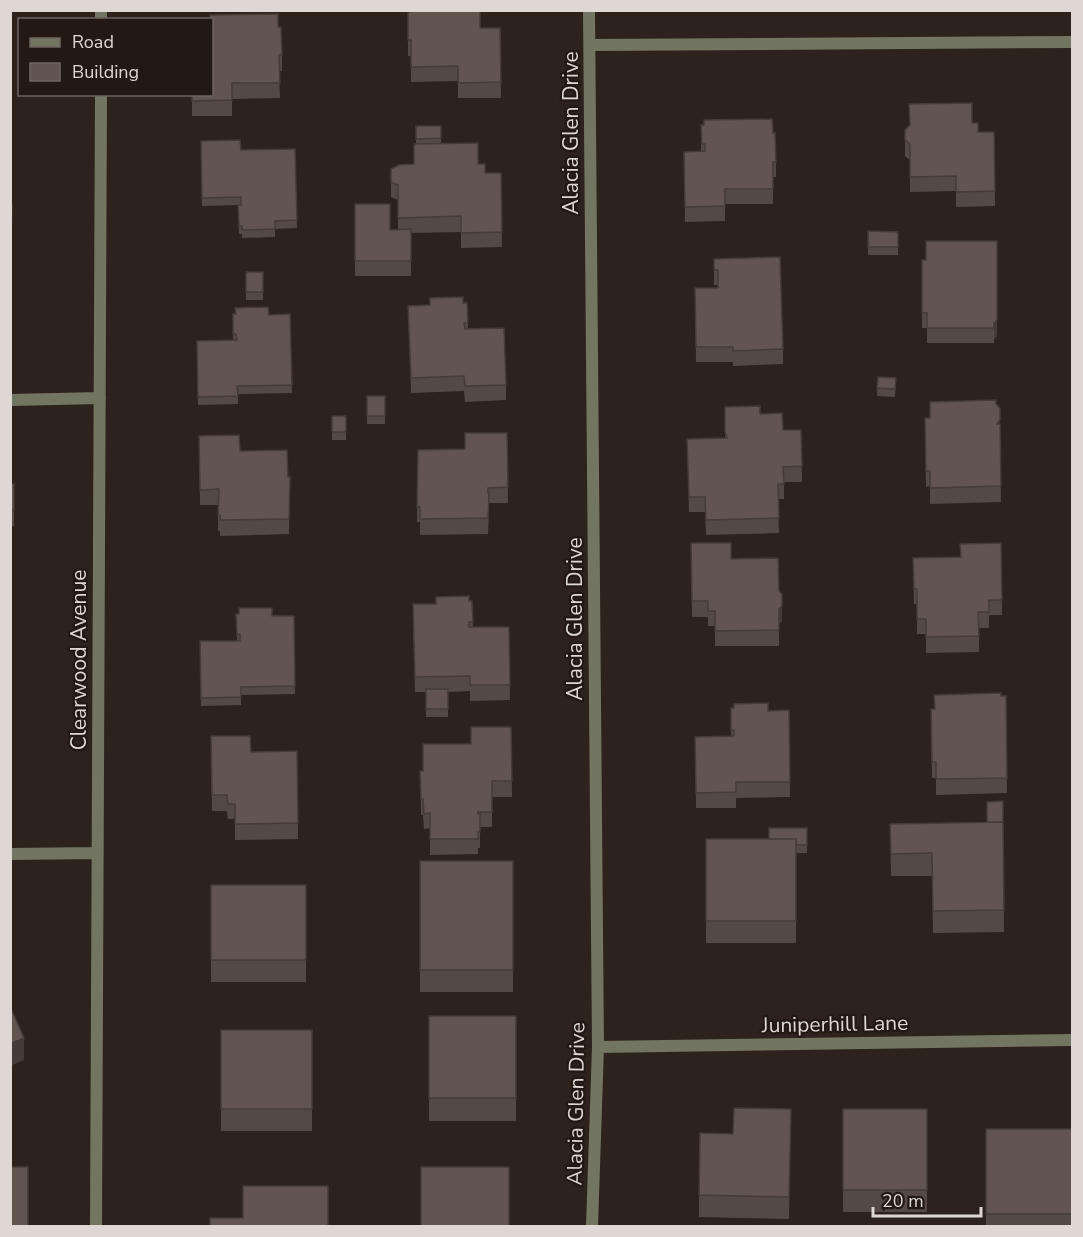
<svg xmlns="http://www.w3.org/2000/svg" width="1083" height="1237" font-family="'Nunito Sans',sans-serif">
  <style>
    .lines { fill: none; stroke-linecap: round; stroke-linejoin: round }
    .minor { stroke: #727561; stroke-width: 12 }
    .wall { fill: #544944 }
    .shaded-wall { fill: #453c37 }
    .building { fill: #62554f; stroke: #453c37; stroke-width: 1.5 }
    .labels { text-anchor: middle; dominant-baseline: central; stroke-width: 4.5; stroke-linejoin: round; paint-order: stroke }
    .street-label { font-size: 21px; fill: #ded7d3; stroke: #231913 }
  </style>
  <rect width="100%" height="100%" fill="#2d221c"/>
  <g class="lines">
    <path class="minor" d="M589,10L598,1047L592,1226
      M101,20V10
      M590,45L1072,42
      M10,400L100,398
      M10,854L97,853
      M598,1047L1072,1040
      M96,1226L101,94"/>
  </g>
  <path class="wall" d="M408,12L480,28H500L501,98H458V81L411,82V56H408Z
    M278,27L282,55V71H279L280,98L232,99V116H192V94Z
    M972,123L978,132H994L995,206L956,207V191L910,192V160L905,156V130Z
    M701,125L773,133L776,162V177H773V204H725V221L685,222L684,152L701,151Z
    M416,126H441V144L478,164L485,173H501L502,247L461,248V232L411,233V276H355V204L390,230H398V200L391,197V169L414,164L416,144Z
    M201,141L241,150L295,149L297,228L275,229V237L242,238V234H239L238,205L202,206Z
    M868,231L898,232V255H868Z
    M997,241V336L994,339V343H927V328H922V260H926Z
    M714,259L783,349V364L733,366V362H696L695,288H718V285H714Z
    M246,272H263V300H246Z
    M430,298L467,303L468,329L506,385V400L465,402L464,391L411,393L408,306L430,305Z
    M235,308L269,315L290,314L292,393L238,394V404L198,405L197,341L233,340V314H235Z
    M878,377L896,378L895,397L877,396Z
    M367,396H385V424H367Z
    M930,402L1000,435L1001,502L930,504V486L926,487L925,433L930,418Z
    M725,407L760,414L783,430H801L802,482H784V499H778L779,533L706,535L705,512H689L687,439L725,438Z
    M332,416H346V440H332Z
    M507,433L508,503H489L488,534L420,535V522H417L418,450L465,449Z
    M199,436L240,451L288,477H290L289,534L220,536V531H218V505H200Z
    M10,484H14V526H11V553H10Z
    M691,543L731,559L779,591L782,621L779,624V646H715V626H708V617H692Z
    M1001,543L1002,615H989V628H979V652L926,653V634H917V604H914L913,558L960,557V544Z
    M472,601L473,627H509L510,700L470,701V691L448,692V717H426V692H415L413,620L436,604Z
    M236,614L294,616L295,694L241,695V705L201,706L200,641H237Z
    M934,695L1006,696L1007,793L936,795V778H932L931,724L934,709Z
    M731,708L768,711L789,710L790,797L736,798V808H696L695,737L731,736Z
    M511,727L512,797H492V827H480V848H478V854L430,855V828L424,829L423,815H421L420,771H423L471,744Z
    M211,736L251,752L297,751L298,839L235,840V819H228L227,811H212Z
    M1003,801L1004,932L933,933L932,876H891L890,824L987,822Z
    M807,828V853H796V943H706V839H769Z
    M420,861H513V992H420Z
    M211,885H306V982H211Z
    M429,1016H516V1121H429Z
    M221,1030H312V1131H221Z
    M791,1109L789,1219L699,1217V1195L733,1134Z
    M843,1109H927V1212H843Z
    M986,1129H1072V1227H986Z"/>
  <path class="shaded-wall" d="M997,320V336L994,339V323Z
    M489,493V508L488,534V518Z
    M782,606V621L779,624V609Z
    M24,1038V1060L10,1066V1044Z"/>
  <path class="building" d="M410,10H480V28H500L501,82L458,83V66L411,67V40H408V12H410Z
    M278,14V27H281L282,55H279L280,83H232V100L192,101V94H212V20H210V15Z
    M972,103V123H978V132H994L995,191L956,192V176L910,177V144L905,140V130L910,125L909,104Z
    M772,119L773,133H775L776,162H773V189H725V206L685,207L684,152L705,151V144H702L701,125H704V120Z
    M416,126H441V138L416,139Z
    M240,140L241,150L295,149L297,220L275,221V229L242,230V226H239L238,205H241V197L202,198L201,141Z
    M478,143V164H485V173H501L502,232L461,233V216L398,218V185L391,182V169L399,165L414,164V144Z
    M355,204H390V230L411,229V261H355Z
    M10,206H12L10,264Z
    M868,231L898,232V247H868Z
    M926,241H997V320L994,323V328H927V313H922V260H926Z
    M780,257L783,349L733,351V347H696L695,288H718V270H714V259Z
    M246,272H263V292H246Z
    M463,297V303H467L468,323H464L465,329L504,328L506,385L465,386L464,376L411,378L408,306L430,305V298Z
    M268,307L269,315L290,314L292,385L237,386L238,396L198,397L197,341L237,340L236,334H233V314H236L235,308Z
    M878,377L896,378L895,389L877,388Z
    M367,396H385V416H367Z
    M996,400V404L1000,408V420L997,424H1000L1001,486L930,488V471H926L925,418H930V402Z
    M760,406V414L782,413L783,430H801L802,466L783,467L784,484H778L779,518L706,520L705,497H689L687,439L727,438L725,432V407Z
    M332,416H346V432H332Z
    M465,433H507L508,487L488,488V493H489L488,518L420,519V507H417L418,450L465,449Z
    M239,435L240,451L287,450L288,477H290L289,519L220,520V515H218L219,489L200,490L199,436Z
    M10,484H14V510H11V538H10Z
    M691,543H731V559L778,558L779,591L782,594V606L779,609V630L715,631V611H708V601H692Z
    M1001,543L1002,600H989V612H978L979,636L926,637V619H917V589H914L913,558L961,557L960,544Z
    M469,596V601H472L473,622H469V627H509L510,685H470V676L415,677L413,604H436V597Z
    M239,608H272V616H294L295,686L241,687V697L201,698L200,641H240V634H237L236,614H239Z
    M426,689H448V709H426Z
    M1001,693V696H1006L1007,778L936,779V762H932L931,709H935L934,695Z
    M768,703V711L789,710L790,782H736V792L696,793L695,737L734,736V730H731V708H734V704Z
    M471,727H511L512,781H492V812H478V814H480V832H478V839H430V813L424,814L423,799H421L420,771H423V744H471Z
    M211,736H250L251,752L297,751L298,823L235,824V804H228L227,795H212Z
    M1003,801V822H987V802Z
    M1003,822L1004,910L933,911L932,853L891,854L890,824Z
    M769,828H807V845H796V839H769Z
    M706,839H796V921H706Z
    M420,861H513V970H420Z
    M211,885H306V960H211Z
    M10,1006L24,1038L10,1044Z
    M429,1016H516V1098H429Z
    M221,1030H312V1109H221Z
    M734,1108L791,1109L789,1197L699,1195L700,1133L733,1134Z
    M843,1109H927V1190H843Z
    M986,1129H1072V1214H986Z
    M10,1167H28V1227H10Z
    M421,1167H509V1227H421Z
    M243,1186H328V1227H210V1218H243Z"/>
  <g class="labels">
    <g class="street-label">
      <text transform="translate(571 133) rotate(-90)">Alacia Glen Drive</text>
      <text transform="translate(575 619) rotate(-90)">Alacia Glen Drive</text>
      <text transform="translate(79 660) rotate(-90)">Clearwood Avenue</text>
      <text transform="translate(835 1024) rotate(-1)">Juniperhill Lane</text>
      <text transform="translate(576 1104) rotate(-89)">Alacia Glen Drive</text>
    </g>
  </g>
  <rect width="1083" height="1237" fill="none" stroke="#ded7d3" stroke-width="24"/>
  <rect x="18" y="18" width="195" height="78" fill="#231913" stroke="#6e6560" stroke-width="1.5"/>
  <rect x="30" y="38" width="30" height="9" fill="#727561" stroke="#6e6560" stroke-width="1.5"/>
  <text x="72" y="48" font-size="18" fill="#ded7d3">Road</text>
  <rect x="30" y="63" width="30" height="18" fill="#62554f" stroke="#6e6560" stroke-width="1.5"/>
  <text x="72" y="78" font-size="18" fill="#ded7d3">Building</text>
  <path d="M873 1207v9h108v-9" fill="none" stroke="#ded7d3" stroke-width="3"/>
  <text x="882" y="1207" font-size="18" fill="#ded7d3" stroke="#231913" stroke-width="4.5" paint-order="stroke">20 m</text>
</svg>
